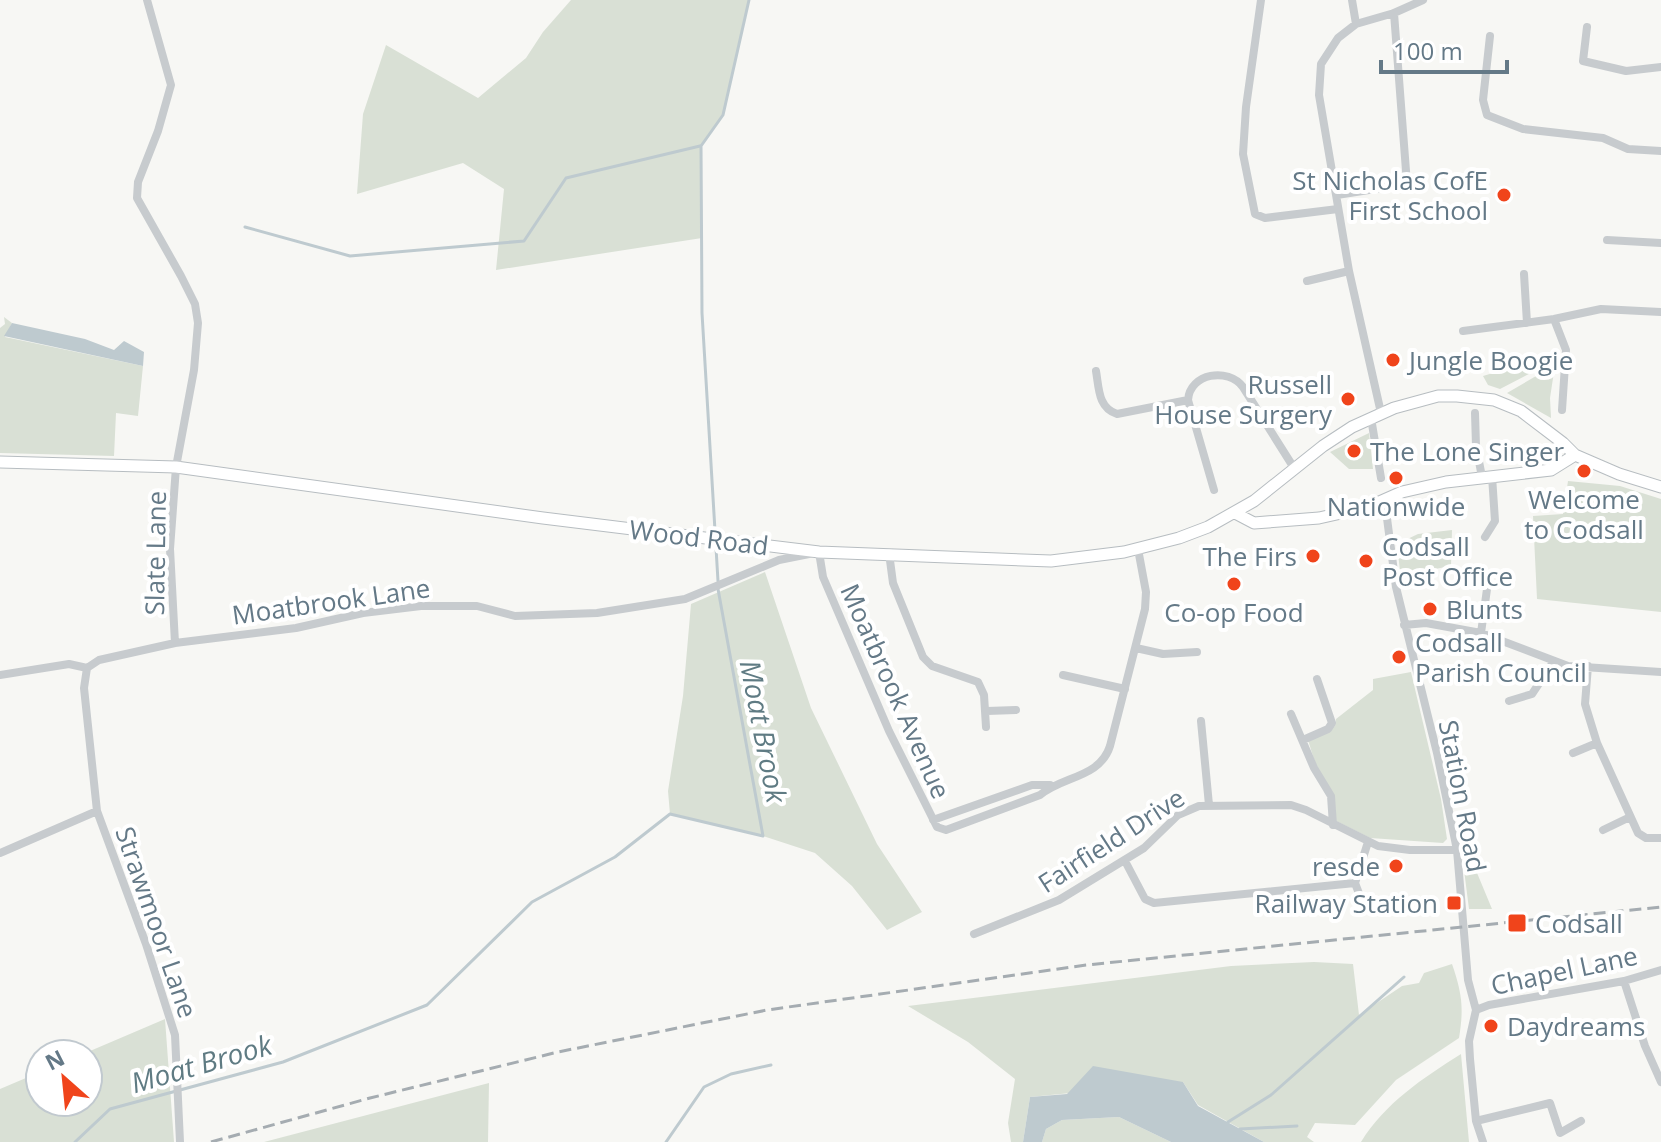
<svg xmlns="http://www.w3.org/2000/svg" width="1661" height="1142" font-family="'Open Sans',sans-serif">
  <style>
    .green { fill: #d9e0d5 }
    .water { fill: #becacf }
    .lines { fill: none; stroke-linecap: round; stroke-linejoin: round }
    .stream { stroke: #becacf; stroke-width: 3 }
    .secondary-casing { stroke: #b7bdc1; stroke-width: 13 }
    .street { stroke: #c7cbce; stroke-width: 8 }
    .secondary { stroke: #fff; stroke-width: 11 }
    .rail { stroke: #a5acb1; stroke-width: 3; stroke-dasharray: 12 6; stroke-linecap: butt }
    .poi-dot { fill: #f0441b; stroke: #fff; stroke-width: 3 }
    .labels { text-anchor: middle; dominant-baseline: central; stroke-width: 8; stroke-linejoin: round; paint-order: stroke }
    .poi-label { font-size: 26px; fill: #647987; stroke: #fff; text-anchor: start }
    .street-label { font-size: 26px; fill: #647987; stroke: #fff }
    .water-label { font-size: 28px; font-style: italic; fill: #5f7b83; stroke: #fff }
  </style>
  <rect width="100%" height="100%" fill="#f7f7f4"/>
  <path class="green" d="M571,0H749L723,115L701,146L702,238L496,270L504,189L463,163L357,194L363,114L386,45L478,98L526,58L543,32Z
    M4,317L12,323L5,337L143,366L138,416L116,413L114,456L0,453V328L5,324Z
    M1554,361L1500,389L1488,385L1483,376L1503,370Z
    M1555,365L1550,398L1551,418L1507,393Z
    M1369,433L1373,469H1349L1330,452Z
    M1568,481L1620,486L1661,499V612L1537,599L1533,516L1563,514Z
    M1452,530L1451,566L1414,573L1412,570L1400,571L1397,544L1418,534Z
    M765,572L811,708L877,844L922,912L887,930L852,886L815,853L763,836L670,814L668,791L683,696L691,604Z
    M1411,672L1441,799L1447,839L1443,843L1370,838L1336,821C1336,791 1327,790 1317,766C1313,758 1311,749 1308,740L1335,726L1336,719L1373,690V679Z
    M1464,849L1470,856L1492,909H1469L1462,854Z
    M1314,962L1353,964L1359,1015L1402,986L1419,983L1424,973L1452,964C1462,993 1464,1008 1459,1038L1396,1080L1355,1125L1315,1123L1307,1137L1314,1142H1264L1198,1105L1183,1082L1030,1097L1023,1142H1011L1008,1123L1015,1079L968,1042L908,1006L1231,966Z
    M165,1019L174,1142H0V1089L40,1072V1102H88V1054H83Z
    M1461,1054L1469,1142H1361C1385,1103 1423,1078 1461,1054Z
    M489,1083L488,1142H264Z
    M1119,1117L1171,1142H1042L1046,1129L1062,1120Z"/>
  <path class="water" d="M12,323L85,339L114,350L124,341L144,352L143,366L4,336Z
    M1093,1066L1183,1082L1198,1106L1264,1142H1171L1119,1117L1062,1120L1046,1129L1042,1142H1023L1030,1097L1067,1094Z"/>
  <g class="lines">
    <path class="stream" d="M245,227L350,256L524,241L566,178L700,146
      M718,581L702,313L701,146L723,115L749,0
      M1228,1122L1271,1095L1404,977
      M1240,1129L1297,1126
      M75,1142L110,1109L283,1062L427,1005L532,902L615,857L670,814L763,836L718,589
      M666,1142L704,1087L731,1074L771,1065"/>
    <g class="secondary-casing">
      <path id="secondary" d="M0,462L176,467L543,518L819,552L1051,561L1124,552L1179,538L1208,527L1254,501L1323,446L1352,427L1394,408L1438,396H1457L1494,400L1521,411L1563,443L1575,455L1619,474L1661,487
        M1235,513L1254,523L1319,518L1368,507L1402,492L1446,482L1551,470L1575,455"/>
    </g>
    <path class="street" d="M147,0L171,85L158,131L138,182L137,198L181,276L195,304L198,323L194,370L176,467L170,549L175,643
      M1261,0L1246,107L1243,154L1255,214L1265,218L1338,209
      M1352,0L1356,24
      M1587,27L1583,61L1626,71L1661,67
      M1490,36L1483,100L1487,115L1523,129L1603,138L1628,149L1661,151
      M1337,195L1407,184L1394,13
      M1607,240L1661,243
      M1524,274L1527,323
      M1307,281L1349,271
      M1554,319L1566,350L1562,410
      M1463,331L1554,319L1601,309L1661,312
      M1096,371C1099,388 1098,408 1117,414L1188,400C1190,373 1228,367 1243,387L1294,468
      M1188,400L1214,490
      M1381,413L1349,271L1319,95L1321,64L1338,38L1356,24L1394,13L1423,0
      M1475,413L1476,446L1482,477
      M1371,418L1381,478
      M1386,498L1385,503L1396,587L1437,753L1457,850L1468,980L1476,1010L1469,1041L1470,1059L1476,1121L1483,1142
      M1485,537L1495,521L1492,476
      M889,553L893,583L923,657L932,666L978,682L984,695L986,727
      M1404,625L1426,623L1481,633L1568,666L1661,672
      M1481,633L1487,589
      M1136,648L1163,654L1197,652
      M1588,666L1585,704L1597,743L1638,833L1646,838H1661
      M87,668L99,660L175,643L296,628L363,613L421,606H477L515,616L597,613L685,599L779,560L819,552L823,577L889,731L937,827L946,830L1040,795C1062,776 1100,778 1110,746L1145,609L1146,592L1138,549
      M87,668L84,688L97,811L146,944L175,1035L180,1142
      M0,675L69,664L87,668
      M1063,675L1125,689
      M1509,701L1532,694L1554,661
      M987,711L1016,710
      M1291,714L1314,768L1331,796L1333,825
      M1201,721L1209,805
      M1303,740L1328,729L1332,723L1317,679
      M1573,753L1597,743
      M933,820L1032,785H1050
      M1603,830L1630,817
      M0,853L97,811
      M1125,861L1145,899L1154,903L1355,883L1368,842
      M1355,883L1363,904
      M974,934L1059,900L1144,848L1178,815L1199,806L1291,805L1306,810L1378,846L1410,850H1457
      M1624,981L1645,1046L1661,1082
      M1476,1010L1489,1005L1624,981L1661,970
      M1476,1121L1550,1103L1560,1133L1581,1121"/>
    <use href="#secondary" class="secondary"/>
    <path class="rail" d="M211,1142L370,1098L558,1052L767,1010L1086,965L1661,907"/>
  </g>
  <g class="poi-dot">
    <circle cx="1504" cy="195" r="8"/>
    <circle cx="1393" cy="360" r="8"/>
    <circle cx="1348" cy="399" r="8"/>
    <circle cx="1354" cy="451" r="8"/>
    <circle cx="1584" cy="471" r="8"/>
    <circle cx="1396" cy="478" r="8"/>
    <circle cx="1313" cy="556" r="8"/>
    <circle cx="1366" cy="561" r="8"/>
    <circle cx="1234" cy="584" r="8"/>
    <circle cx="1430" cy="609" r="8"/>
    <circle cx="1399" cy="657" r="8"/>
    <circle cx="1396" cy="866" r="8"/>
    <rect x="1446" y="895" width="16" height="16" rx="4"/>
    <rect x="1507" y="913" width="20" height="20" rx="4"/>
    <circle cx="1491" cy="1026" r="8"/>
  </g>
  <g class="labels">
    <g class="poi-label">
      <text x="1488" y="180" text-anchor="end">St Nicholas CofE<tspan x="1488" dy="30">First School</tspan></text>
      <text x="1409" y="360">Jungle Boogie</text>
      <text x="1332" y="384" text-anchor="end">Russell<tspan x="1332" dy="30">House Surgery</tspan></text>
      <text x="1370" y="451">The Lone Singer</text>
      <text x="1584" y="499" text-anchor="middle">Welcome<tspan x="1584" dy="30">to Codsall</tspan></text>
      <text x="1396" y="506" text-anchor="middle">Nationwide</text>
      <text x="1382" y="546">Codsall<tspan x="1382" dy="30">Post Office</tspan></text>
      <text x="1297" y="556" text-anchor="end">The Firs</text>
      <text x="1446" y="609">Blunts</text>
      <text x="1234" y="612" text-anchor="middle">Co-op Food</text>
      <text x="1415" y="642">Codsall<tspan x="1415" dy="30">Parish Council</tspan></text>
      <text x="1380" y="866" text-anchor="end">resde</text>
      <text x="1438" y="903" text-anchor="end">Railway Station</text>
      <text x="1535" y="923">Codsall</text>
      <text x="1507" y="1026">Daydreams</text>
    </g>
    <g class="street-label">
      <text transform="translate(699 537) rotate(7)">Wood Road</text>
      <text transform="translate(155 553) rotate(-89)">Slate Lane</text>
      <text transform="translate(331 601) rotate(-8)">Moatbrook Lane</text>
      <text transform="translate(896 691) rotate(66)">Moatbrook Avenue</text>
      <text transform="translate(1463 796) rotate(79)">Station Road</text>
      <text transform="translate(1111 840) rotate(-33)">Fairfield Drive</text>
      <text transform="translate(157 922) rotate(71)">Strawmoor Lane</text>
      <text transform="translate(1564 970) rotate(-12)">Chapel Lane</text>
    </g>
    <g class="water-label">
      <text transform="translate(764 731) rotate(79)">Moat Brook</text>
      <text transform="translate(201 1063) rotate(-16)">Moat Brook</text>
    </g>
  </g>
  <g transform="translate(64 1078) rotate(333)"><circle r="38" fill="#ffffff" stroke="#c1c9cf" stroke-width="2"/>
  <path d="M0-6L14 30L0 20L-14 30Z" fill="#f0441b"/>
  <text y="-12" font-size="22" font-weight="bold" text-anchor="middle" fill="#647987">N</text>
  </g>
  <path d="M1381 60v12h126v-12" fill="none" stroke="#647987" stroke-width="4"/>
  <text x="1393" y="60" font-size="24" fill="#647987" stroke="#ffffff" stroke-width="6" paint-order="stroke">100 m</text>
</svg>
